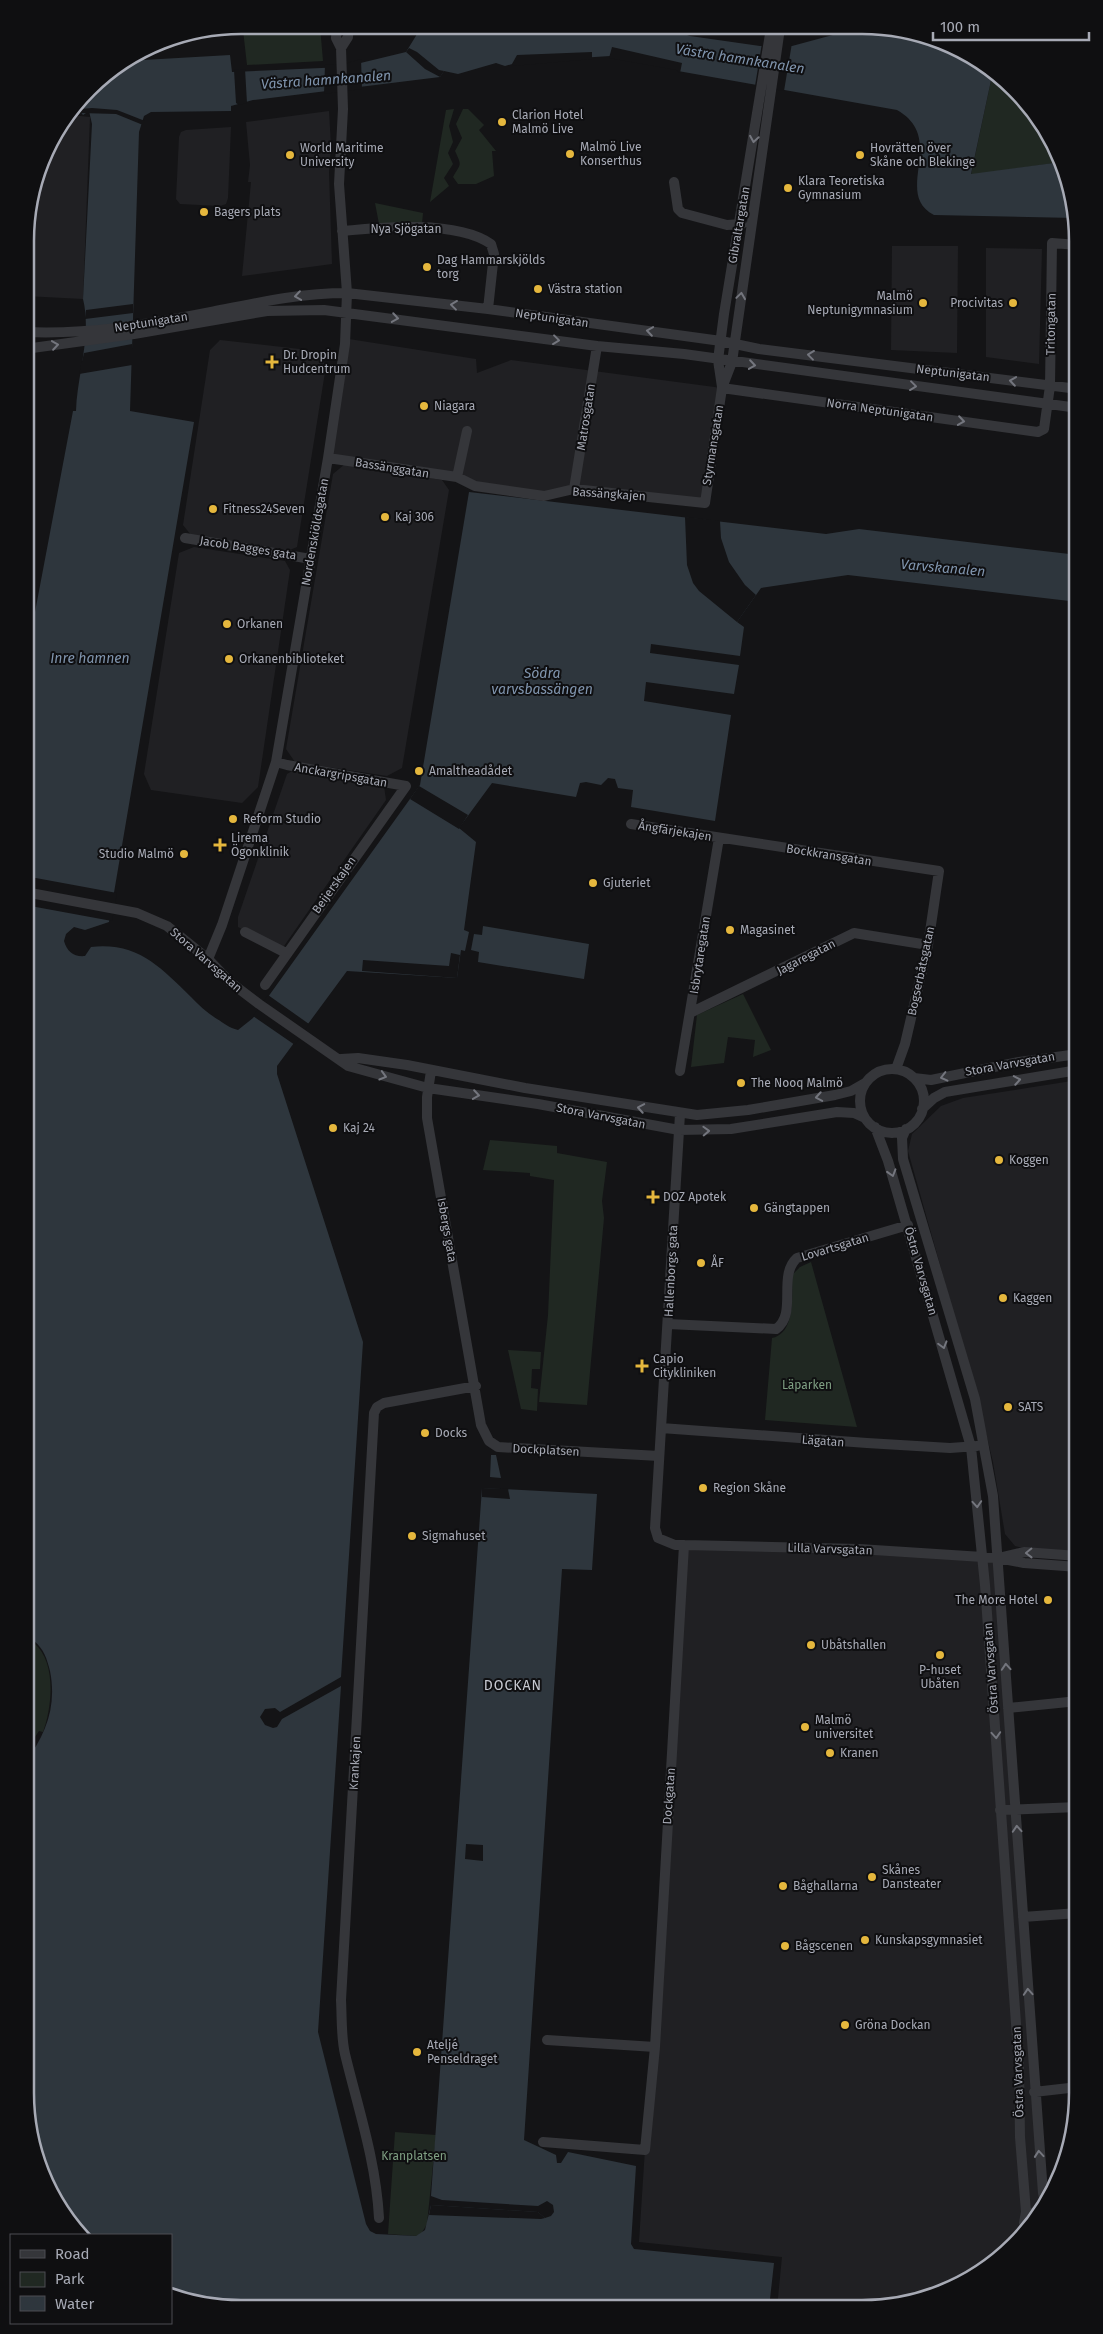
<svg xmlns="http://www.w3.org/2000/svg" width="1103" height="2334" font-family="'Fira Sans',sans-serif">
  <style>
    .built { fill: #202023 }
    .green { fill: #202822 }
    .water { fill: #2e363d }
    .pier { fill: #141416 }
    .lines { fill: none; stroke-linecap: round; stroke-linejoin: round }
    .minor { stroke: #35363a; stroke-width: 10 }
    .oneway { stroke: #74767e }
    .poi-dot { fill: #e5b73d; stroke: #0f0f11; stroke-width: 2 }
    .labels { text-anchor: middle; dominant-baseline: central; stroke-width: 4; stroke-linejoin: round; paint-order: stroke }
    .poi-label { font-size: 12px; fill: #a7aab5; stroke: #0f0f11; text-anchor: start }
    .street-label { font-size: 12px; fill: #a7aab5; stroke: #0f0f11 }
    .park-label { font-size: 12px; fill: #7f9f83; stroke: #0f0f11 }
    .water-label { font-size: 14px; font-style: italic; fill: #8095ae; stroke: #0f0f11 }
    .neighbourhood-label { font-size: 14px; letter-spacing: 1px; fill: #c7c9d1; stroke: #0f0f11 }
    .rim { fill: none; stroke: #a7aab5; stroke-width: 2.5 }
  </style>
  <rect width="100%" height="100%" fill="#141416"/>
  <path class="built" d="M329,111L331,146L329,172L332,264L242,276L251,182H248L250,165L246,122Z
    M71,115L90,117L83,299L25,296V226L47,145Z
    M231,127L228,198L226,204L220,206L180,204L176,199L179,137L181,132L186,130Z
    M892,246H958L957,353L891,350Z
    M986,248L1042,249L1039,364L986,357Z
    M349,339L476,359L477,373L511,360L722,388L705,503L574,489L544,496L332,456Z
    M220,340L317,351L326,366L297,547L285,552L191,535L183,525L210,350Z
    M345,464L442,480L449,490L402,768L387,776L295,762L286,749L333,474Z
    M194,547L285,561L290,570L258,787L242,803L151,790L144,774L179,553Z
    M294,770L384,786L386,800L284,946L274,945L238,927V917L287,774Z
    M1078,1080V1553L1030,1550L1015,1546L1005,1534L993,1462L977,1396L908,1151L912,1134L941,1106L963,1098Z
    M684,1545L998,1558L1045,2202L1025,2235L982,2273L918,2302L862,2309L777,2308L782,2257L639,2242Z"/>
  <path class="green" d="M320,26L323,61L247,65L243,30Z
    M993,71L1005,79L1049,133L1061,162L971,175Z
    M454,109L449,126L453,142L448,153L453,164L444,178L449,186L430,202L446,110Z
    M463,109H468L484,125L479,130L496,151H492L494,176L476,184H458L453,177C461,163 462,166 455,151L462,138L456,124Z
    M375,203L423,213L422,223L379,224Z
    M743,994L771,1050L753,1057L755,1040L728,1037L724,1063L691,1067L697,1015Z
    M490,1140L557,1146V1153L607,1162L602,1201L604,1218L587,1405L539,1402L548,1315L554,1180L530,1176V1173L483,1170Z
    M811,1262L857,1427L765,1420L772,1338C796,1333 792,1294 792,1275L800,1267Z
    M508,1350L541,1352L540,1369H532L531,1388L538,1389L537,1411L521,1409Z
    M34,1643C57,1662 52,1708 43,1732L39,1731L35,1737L31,1736L27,1738L26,1743L29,1747L25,1753V1644L32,1648Z
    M395,2132L436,2135L427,2224L421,2234L416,2236L388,2234Z"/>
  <path class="water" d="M422,26L666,28L690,36L760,46H792L855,29H904L957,47L993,71L971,174L1061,162L1071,185L1075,218L934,215C892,193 948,139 897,110L678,71L679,68L610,56L519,62L505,66L496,63L458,74L444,71L440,77L253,100L231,106V111L151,112L144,116L139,132L130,411L194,422L109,922L85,930L74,927L66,934L64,941C67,952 74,957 85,956L91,947C138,942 160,967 191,997C199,1005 207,1013 217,1019C224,1023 229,1028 238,1030L253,1018L420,785L469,492L826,534L859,529L1078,555V602L848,575L761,588L737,622L744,627L740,656L651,644L650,653L739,665L734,694L646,682L644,701L731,715L715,821L631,807L633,790L618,788L615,779L608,778L601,785L586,782L580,783L576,797L492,783L459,828L476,842L464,930L469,932L465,951L461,950L457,978L347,971L277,1066V1074L363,1342L341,1677L280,1712L275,1708L265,1709L260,1717L265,1725L273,1728L277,1727L282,1719L341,1686L318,2032L366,2224L370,2231L376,2234L416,2236L425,2230L431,2205L538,2212L545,2218L551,2216L554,2212L553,2205L547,2201L538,2206L442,2200L431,2196L482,1488L597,1494L592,1570L562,1569L524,2140L556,2155L557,2163H561L568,2152L636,2166L631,2244L634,2249L774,2263L769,2308L199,2305L171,2296V2235H81L61,2213L32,2149L25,2093V1762C46,1735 57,1706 50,1671C47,1659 44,1649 34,1641L31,1645L25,1642V1203L35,1180L34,1175L25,1177V665L73,411H76C77,375 92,336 83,299L92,124L89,111L83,115L77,107L98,79L126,61L230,55L232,72L344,67L406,52Z
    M483,926L589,944L584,979L478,962L479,952L471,950L474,934L482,935Z
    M491,1455H496L501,1478L490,1477Z"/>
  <path class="pier" d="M762,43H792L784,91L755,86Z
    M612,47L682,63L680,73L676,70L609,58Z
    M409,48L417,52L439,70L444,71L440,77L425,69L406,52Z
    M592,52V59L513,66L512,64L517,55Z
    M361,59L362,89L324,94L325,65L344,64Z
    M245,69L247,103L239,105L236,103L234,70Z
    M92,108L117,110L145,121L143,125L116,114L81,113L80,109Z
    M133,304V313L85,319L86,310Z
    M132,344V365L79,374L84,353Z
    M685,517L720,521L721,538L729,562L745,585L756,595L737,622L699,591L693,583L687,565Z
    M419,786L468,815L459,829L410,799Z
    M25,876L117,893L112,921L25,905Z
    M451,953L460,955L457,978L362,971L363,960L449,966Z
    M268,995L309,1024L295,1045L253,1016Z
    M482,1488L508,1489L510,1499L482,1497Z
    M466,1844L483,1845V1861L465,1859Z
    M431,2205L538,2212L545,2218L541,2219L429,2215Z"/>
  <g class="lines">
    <path class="minor" d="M341,48L348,37L349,26
      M674,182L678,209L682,213L727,225L742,224
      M342,231C383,227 456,220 491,244L494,254L488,309
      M25,332C88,335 150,324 211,312C256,303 300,293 347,293L488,309L721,341L759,349L1078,389
      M25,349L134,334L267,311L324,310L597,346L684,354L1078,408
      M722,387L718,360L724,314L771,28
      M722,388L1038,432L1044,429L1050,386L1052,243L1078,245
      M328,458L457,477L475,486L544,496L574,489L705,503L722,388L732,362L780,28
      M457,477L467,431
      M574,489L597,346
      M185,538L311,559
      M631,824L939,871L928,945L905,1044L896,1069
      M25,892L137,913L167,926L208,959L230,982L259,1004L348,1066L395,1079L428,1088L538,1104L679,1130L731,1129L837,1112L854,1113L865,1118
      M245,932L286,953
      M208,959L222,925L276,762L328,458L345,344L347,293L339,184L343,109L341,48L336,38L337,26
      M265,985L406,786L287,765L276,762
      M690,1013L854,933L928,945
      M341,1059L358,1058L407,1065L525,1088L697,1115L748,1110L835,1095L851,1091L865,1083
      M860 1101a32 32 0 1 1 64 0a32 32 0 1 1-64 0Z
      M431,1071L427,1097V1118L481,1425L489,1441L498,1447L659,1456
      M680,1071L719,838
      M914,1078L931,1080L1019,1062L1078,1054
      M922,1109L934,1098L945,1092L1078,1070
      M680,1114L655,1528L658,1538L675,1545H684L859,1549L998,1558
      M875,1127L888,1161L971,1447L985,1585L1019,2066L1020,2137L1026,2212L1024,2223
      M906,1129L902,1138L903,1159L975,1399L993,1496L1043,2193L1045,2202
      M668,1324L776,1329C798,1314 777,1276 797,1258L908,1225
      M661,1428L867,1443L950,1448L977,1446
      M1078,1567L1024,1563L998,1558L1024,1552L1078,1556
      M1008,1708L1078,1701
      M1000,1810L1078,1807
      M1023,1917L1078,1913
      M547,2040L655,2047L684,1545
      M1034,2092L1078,2087
      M543,2142L645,2150L655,2047
      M379,2218C376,2161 358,2108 345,2054C341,2037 342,2018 341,2000L374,1413L377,1407L384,1403L476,1386
      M1025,2235C1022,2222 1027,2213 1040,2210"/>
  </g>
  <defs><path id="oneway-chevron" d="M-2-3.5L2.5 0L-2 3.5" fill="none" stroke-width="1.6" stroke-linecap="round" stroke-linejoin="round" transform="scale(1.25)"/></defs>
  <g class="oneway">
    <use href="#oneway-chevron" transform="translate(754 139) rotate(99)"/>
    <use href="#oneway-chevron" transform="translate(298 296) rotate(172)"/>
    <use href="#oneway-chevron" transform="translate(741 296) rotate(-82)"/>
    <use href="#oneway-chevron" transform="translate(454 305) rotate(-173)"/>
    <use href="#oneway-chevron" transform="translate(395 318) rotate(9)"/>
    <use href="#oneway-chevron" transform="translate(650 331) rotate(-172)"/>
    <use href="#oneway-chevron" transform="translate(556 340) rotate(7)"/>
    <use href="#oneway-chevron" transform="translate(55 345) rotate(-8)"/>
    <use href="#oneway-chevron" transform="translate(811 355) rotate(-173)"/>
    <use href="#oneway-chevron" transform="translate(752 365) rotate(8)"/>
    <use href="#oneway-chevron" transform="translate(1013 381) rotate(-172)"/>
    <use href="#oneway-chevron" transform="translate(913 386) rotate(7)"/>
    <use href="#oneway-chevron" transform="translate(961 421) rotate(8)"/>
    <use href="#oneway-chevron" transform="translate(383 1076) rotate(16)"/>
    <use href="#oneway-chevron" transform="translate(944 1077) rotate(166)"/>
    <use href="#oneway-chevron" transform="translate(1017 1080) rotate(-10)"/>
    <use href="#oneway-chevron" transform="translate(476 1095) rotate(8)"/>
    <use href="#oneway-chevron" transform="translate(819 1097) rotate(170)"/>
    <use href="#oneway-chevron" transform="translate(641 1108) rotate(-170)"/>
    <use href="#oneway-chevron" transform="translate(706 1131) rotate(-2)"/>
    <use href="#oneway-chevron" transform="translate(892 1173) rotate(73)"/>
    <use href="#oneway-chevron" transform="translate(943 1345) rotate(74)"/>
    <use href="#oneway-chevron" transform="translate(977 1504) rotate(86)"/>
    <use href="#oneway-chevron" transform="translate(1029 1553) rotate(179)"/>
    <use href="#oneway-chevron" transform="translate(1006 1667) rotate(-94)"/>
    <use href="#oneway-chevron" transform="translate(996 1735) rotate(86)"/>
    <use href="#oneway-chevron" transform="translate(1017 1829) rotate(-94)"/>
    <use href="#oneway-chevron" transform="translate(1028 1992) rotate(-94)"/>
    <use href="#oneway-chevron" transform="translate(1039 2154) rotate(-95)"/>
  </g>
  <g class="poi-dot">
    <circle cx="502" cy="122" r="5"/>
    <circle cx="570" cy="154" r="5"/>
    <circle cx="290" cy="155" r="5"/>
    <circle cx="860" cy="155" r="5"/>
    <circle cx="788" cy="188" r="5"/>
    <circle cx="204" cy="212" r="5"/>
    <circle cx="427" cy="267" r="5"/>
    <circle cx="538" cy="289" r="5"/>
    <circle cx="923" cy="303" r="5"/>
    <circle cx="1013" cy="303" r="5"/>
    <path d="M269.5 354.5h5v5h5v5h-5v5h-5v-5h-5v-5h5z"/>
    <circle cx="424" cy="406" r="5"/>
    <circle cx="213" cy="509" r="5"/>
    <circle cx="385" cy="517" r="5"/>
    <circle cx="227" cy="624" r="5"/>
    <circle cx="229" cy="659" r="5"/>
    <circle cx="419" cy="771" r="5"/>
    <circle cx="233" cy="819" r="5"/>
    <path d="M217.5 837.5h5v5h5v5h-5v5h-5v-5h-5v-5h5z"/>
    <circle cx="184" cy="854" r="5"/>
    <circle cx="593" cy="883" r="5"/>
    <circle cx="730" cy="930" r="5"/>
    <circle cx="741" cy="1083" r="5"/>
    <circle cx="333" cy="1128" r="5"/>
    <circle cx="999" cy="1160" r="5"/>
    <path d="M650.5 1189.5h5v5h5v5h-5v5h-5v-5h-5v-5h5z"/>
    <circle cx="754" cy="1208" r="5"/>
    <circle cx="701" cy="1263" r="5"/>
    <circle cx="1003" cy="1298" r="5"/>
    <path d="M639.5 1358.5h5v5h5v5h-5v5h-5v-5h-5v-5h5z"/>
    <circle cx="1008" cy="1407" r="5"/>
    <circle cx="425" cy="1433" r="5"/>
    <circle cx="703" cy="1488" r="5"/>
    <circle cx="412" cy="1536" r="5"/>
    <circle cx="1048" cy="1600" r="5"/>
    <circle cx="811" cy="1645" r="5"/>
    <circle cx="940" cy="1655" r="5"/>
    <circle cx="805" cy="1727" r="5"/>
    <circle cx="830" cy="1753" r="5"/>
    <circle cx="872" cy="1877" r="5"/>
    <circle cx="783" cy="1886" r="5"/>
    <circle cx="865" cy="1940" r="5"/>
    <circle cx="785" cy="1946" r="5"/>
    <circle cx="845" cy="2025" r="5"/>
    <circle cx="417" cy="2052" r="5"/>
  </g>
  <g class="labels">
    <g class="poi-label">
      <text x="512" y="115">Clarion Hotel<tspan x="512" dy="14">Malmö Live</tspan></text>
      <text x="580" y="147">Malmö Live<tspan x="580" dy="14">Konserthus</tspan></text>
      <text x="300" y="148">World Maritime<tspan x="300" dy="14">University</tspan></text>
      <text x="870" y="148">Hovrätten över<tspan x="870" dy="14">Skåne och Blekinge</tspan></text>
      <text x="798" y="181">Klara Teoretiska<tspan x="798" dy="14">Gymnasium</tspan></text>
      <text x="214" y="212">Bagers plats</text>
      <text x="437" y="260">Dag Hammarskjölds<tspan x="437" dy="14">torg</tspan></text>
      <text x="548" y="289">Västra station</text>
      <text x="913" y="296" text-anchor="end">Malmö<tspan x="913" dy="14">Neptunigymnasium</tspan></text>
      <text x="1003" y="303" text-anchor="end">Procivitas</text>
      <text x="283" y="355">Dr. Dropin<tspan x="283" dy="14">Hudcentrum</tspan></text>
      <text x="434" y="406">Niagara</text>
      <text x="223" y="509">Fitness24Seven</text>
      <text x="395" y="517">Kaj 306</text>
      <text x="237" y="624">Orkanen</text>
      <text x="239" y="659">Orkanenbiblioteket</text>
      <text x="429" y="771">Amaltheadådet</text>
      <text x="243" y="819">Reform Studio</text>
      <text x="231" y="838">Lirema<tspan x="231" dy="14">Ögonklinik</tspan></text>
      <text x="174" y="854" text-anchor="end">Studio Malmö</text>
      <text x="603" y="883">Gjuteriet</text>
      <text x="740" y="930">Magasinet</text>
      <text x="751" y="1083">The Nooq Malmö</text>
      <text x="343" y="1128">Kaj 24</text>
      <text x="1009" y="1160">Koggen</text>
      <text x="663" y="1197">DOZ Apotek</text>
      <text x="764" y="1208">Gängtappen</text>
      <text x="711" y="1263">ÅF</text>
      <text x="1013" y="1298">Kaggen</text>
      <text x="653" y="1359">Capio<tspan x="653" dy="14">Citykliniken</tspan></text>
      <text x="1018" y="1407">SATS</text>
      <text x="435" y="1433">Docks</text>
      <text x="713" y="1488">Region Skåne</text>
      <text x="422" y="1536">Sigmahuset</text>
      <text x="1038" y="1600" text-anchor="end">The More Hotel</text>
      <text x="821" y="1645">Ubåtshallen</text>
      <text x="940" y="1670" text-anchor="middle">P-huset<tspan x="940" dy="14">Ubåten</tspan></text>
      <text x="815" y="1720">Malmö<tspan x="815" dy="14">universitet</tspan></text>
      <text x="840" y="1753">Kranen</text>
      <text x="882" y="1870">Skånes<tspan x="882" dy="14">Dansteater</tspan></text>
      <text x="793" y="1886">Båghallarna</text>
      <text x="875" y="1940">Kunskapsgymnasiet</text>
      <text x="795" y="1946">Bågscenen</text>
      <text x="855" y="2025">Gröna Dockan</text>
      <text x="427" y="2045">Ateljé<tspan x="427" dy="14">Penseldraget</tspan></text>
    </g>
    <g class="street-label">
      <text transform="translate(739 225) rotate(-80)">Gibraltargatan</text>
      <text x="406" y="229">Nya Sjögatan</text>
      <text transform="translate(552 318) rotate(8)">Neptunigatan</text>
      <text transform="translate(151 322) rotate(-9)">Neptunigatan</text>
      <text transform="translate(1051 324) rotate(-89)">Tritongatan</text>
      <text transform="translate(953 373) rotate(7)">Neptunigatan</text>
      <text transform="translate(880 410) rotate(8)">Norra Neptunigatan</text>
      <text transform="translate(586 417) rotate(-81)">Matrosgatan</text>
      <text transform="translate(713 445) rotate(-81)">Styrmansgatan</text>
      <text transform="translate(392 468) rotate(9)">Bassänggatan</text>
      <text transform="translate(609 494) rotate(4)">Bassängkajen</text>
      <text transform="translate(315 532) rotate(-80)">Nordenskiöldsgatan</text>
      <text transform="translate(248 548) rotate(9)">Jacob Bagges gata</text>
      <text transform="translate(341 775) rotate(10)">Anckargripsgatan</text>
      <text transform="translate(675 831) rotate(9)">Ångfärjekajen</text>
      <text transform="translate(829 855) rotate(9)">Bockkransgatan</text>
      <text transform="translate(334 885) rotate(-55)">Beijerskajen</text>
      <text transform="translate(700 955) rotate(-81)">Isbrytaregatan</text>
      <text transform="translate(806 957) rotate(-27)">Jagaregatan</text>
      <text transform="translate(206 960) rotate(41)">Stora Varvsgatan</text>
      <text transform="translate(921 971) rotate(-78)">Bogserbåtsgatan</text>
      <text transform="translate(1010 1064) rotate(-10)">Stora Varvsgatan</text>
      <text transform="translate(601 1116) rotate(11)">Stora Varvsgatan</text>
      <text transform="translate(447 1230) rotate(80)">Isbergs gata</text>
      <text transform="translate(835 1247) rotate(-17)">Lovartsgatan</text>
      <text transform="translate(671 1271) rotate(-87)">Hallenborgs gata</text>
      <text transform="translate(921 1271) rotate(74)">Östra Varvsgatan</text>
      <text transform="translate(823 1441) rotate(4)">Lägatan</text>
      <text transform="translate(546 1450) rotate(3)">Dockplatsen</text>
      <text transform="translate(830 1549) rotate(2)">Lilla Varvsgatan</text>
      <text transform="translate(991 1668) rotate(-94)">Östra Varvsgatan</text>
      <text transform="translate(355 1763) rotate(-87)">Krankajen</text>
      <text transform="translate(669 1796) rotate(-86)">Dockgatan</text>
      <text transform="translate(1018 2072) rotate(-92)">Östra Varvsgatan</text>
    </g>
    <g class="park-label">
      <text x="807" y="1385">Läparken</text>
      <text x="414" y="2156">Kranplatsen</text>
    </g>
    <g class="water-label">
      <text transform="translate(740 59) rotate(9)">Västra hamnkanalen</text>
      <text transform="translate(326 80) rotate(-4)">Västra hamnkanalen</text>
      <text transform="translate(943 568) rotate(5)">Varvskanalen</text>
      <text x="90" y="658">Inre hamnen</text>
      <text x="542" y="673">Södra<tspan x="542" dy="16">varvsbassängen</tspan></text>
    </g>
    <g class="neighbourhood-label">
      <text x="513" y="1685">DOCKAN</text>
    </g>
  </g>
  <path d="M0 0H1103V2334H0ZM241 34H862A207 207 0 0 1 1069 241V2093A207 207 0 0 1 862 2300H241A207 207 0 0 1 34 2093V241A207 207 0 0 1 241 34Z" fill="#0f0f11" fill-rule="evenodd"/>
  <path class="rim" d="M241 34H862A207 207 0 0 1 1069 241V2093A207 207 0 0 1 862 2300H241A207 207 0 0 1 34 2093V241A207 207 0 0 1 241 34Z"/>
  <rect x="10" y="2234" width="162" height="90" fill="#0f0f11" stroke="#4c4d53"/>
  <rect x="20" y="2250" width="25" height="8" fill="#35363a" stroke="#4c4d53"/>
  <text x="55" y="2259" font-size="15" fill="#a7aab5">Road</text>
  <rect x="20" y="2272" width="25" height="15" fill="#202822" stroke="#4c4d53"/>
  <text x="55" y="2284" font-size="15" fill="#a7aab5">Park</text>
  <rect x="20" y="2296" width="25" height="15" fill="#2e363d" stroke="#4c4d53"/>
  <text x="55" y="2309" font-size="15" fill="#a7aab5">Water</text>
  <path d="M933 32v8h156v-8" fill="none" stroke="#a7aab5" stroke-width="2.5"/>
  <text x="940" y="32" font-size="15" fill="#a7aab5" stroke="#0f0f11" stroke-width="4" paint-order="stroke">100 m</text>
</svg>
